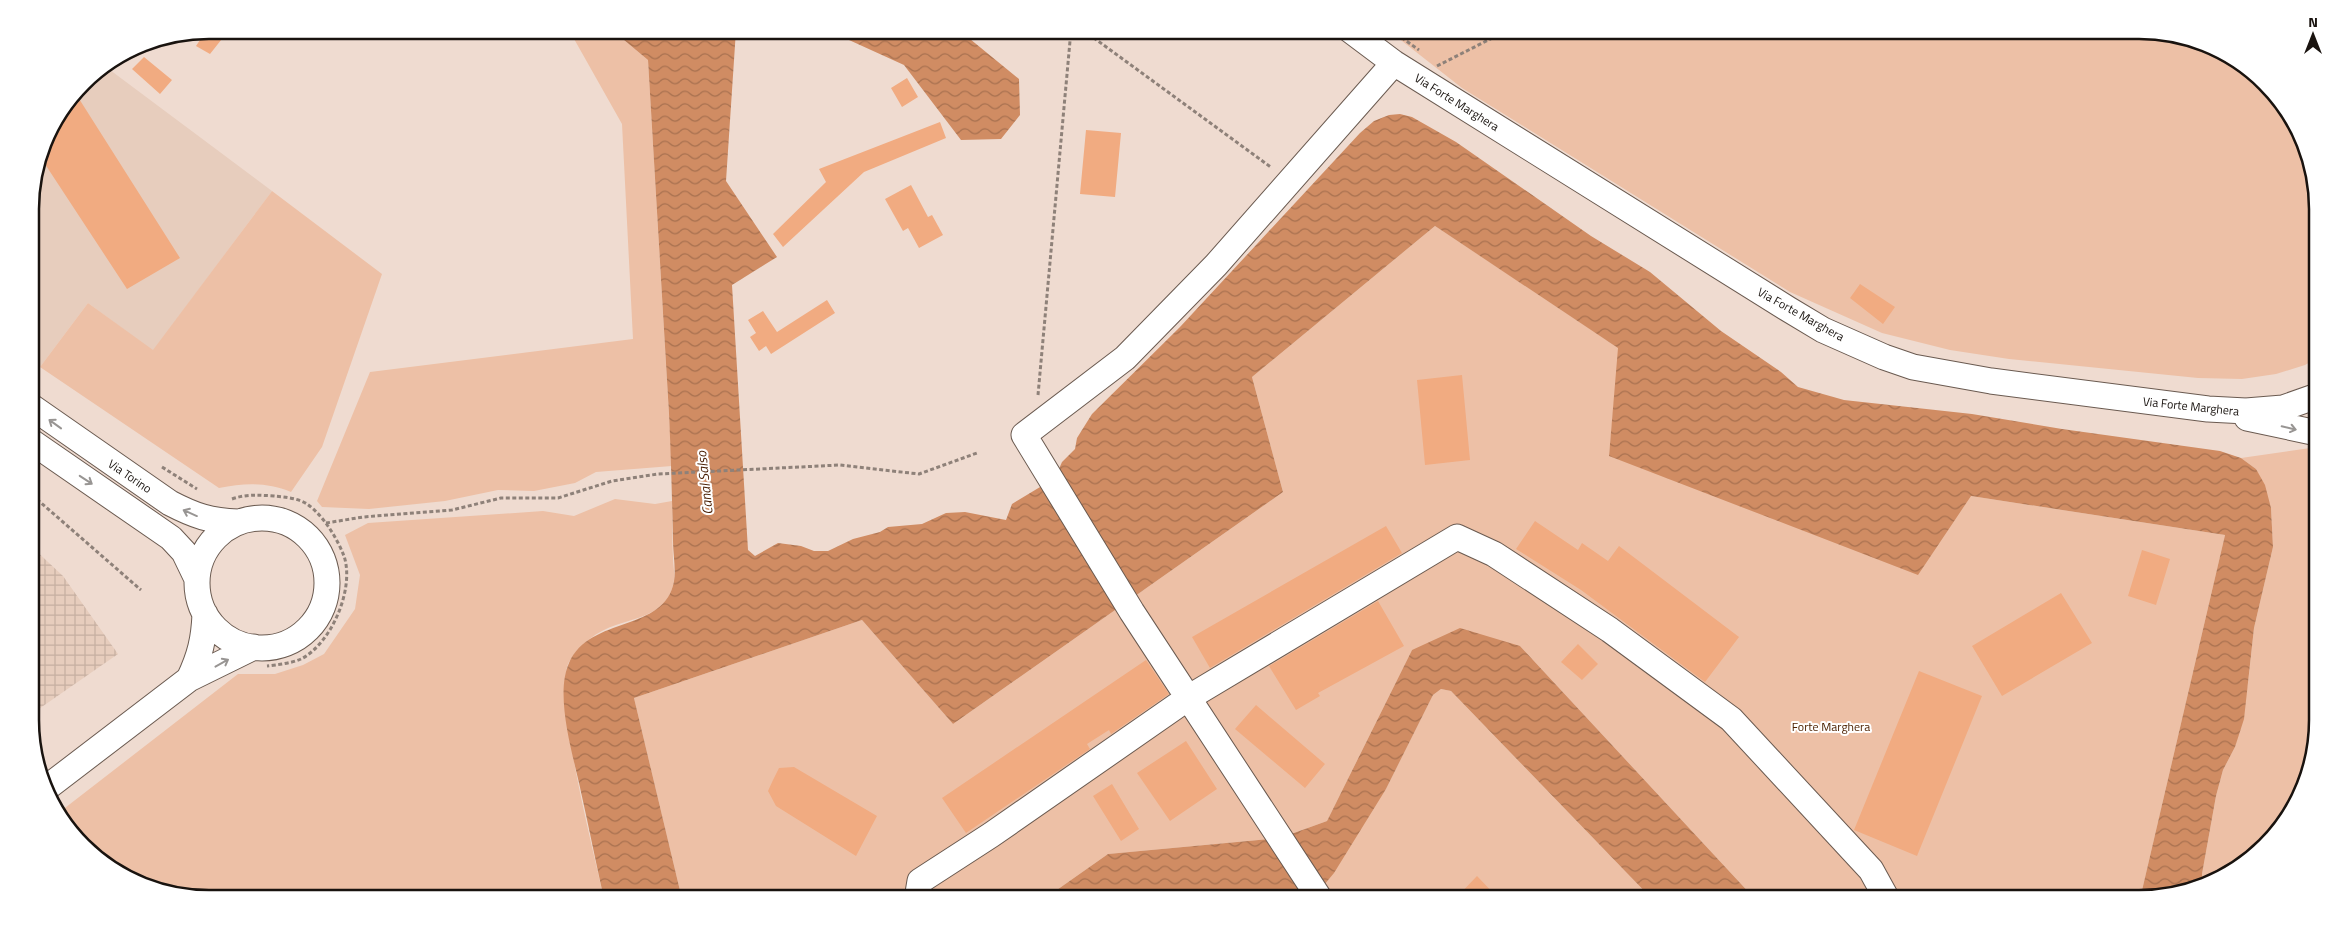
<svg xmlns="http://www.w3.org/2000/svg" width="2348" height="929" font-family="'Titillium Web',sans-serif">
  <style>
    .built { fill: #e7cdbd }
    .industrial { fill: url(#industrial-grid) }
    .green { fill: #edc0a6 }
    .water { fill: url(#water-waves) }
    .building { fill: #f1ab81 }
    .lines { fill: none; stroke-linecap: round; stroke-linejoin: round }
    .minor-casing { stroke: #6a5a50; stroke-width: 27 }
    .path { stroke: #8e8179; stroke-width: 3; stroke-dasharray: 4 2.5; stroke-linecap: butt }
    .minor { stroke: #fff; stroke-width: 25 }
    .oneway { stroke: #989593 }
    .labels { text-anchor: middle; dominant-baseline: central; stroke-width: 4; stroke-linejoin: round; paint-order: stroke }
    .street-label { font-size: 12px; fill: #19130f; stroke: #fff }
    .park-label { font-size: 12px; fill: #4c2100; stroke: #fff }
    .water-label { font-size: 14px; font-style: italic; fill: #471c00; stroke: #fff }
    .rim { fill: none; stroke: #19130f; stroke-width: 2.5 }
  </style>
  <defs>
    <pattern id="industrial-grid" width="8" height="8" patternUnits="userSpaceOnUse" patternTransform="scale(1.25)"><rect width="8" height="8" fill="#e7cdbd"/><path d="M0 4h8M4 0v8" fill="none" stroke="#c6afa1"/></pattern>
    <pattern id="water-waves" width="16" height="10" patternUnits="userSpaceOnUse" patternTransform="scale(1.25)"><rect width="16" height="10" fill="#d08c63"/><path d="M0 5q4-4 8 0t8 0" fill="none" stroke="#a87150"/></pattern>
  </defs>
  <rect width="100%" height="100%" fill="#efdbd0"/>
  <path class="built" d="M107,65L106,67L272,191L153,351L88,303L40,367L31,360L30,197L48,130L91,75Z"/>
  <path class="industrial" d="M32,547L63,576L118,654L33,713Z"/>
  <path class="green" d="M569,30H612L648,60L672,466L596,472L575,483L534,491L498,490L445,501L369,509L322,507L317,501L370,372L633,339L622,124Z
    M1388,30H2139L2197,40L2274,91L2304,140L2316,185L2317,358L2305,365L2276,374L2242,379L2198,378L2009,359L1950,350L1882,333L1790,292L1462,88Z
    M272,191L382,274L322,447L291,492C266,482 245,483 219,488L40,367L88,303L153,350Z
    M1435,226L1619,348L1609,456L1971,496L2225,535L2140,899H2072L2042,893L2040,899H1755L1520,646L1412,650L1327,821L1280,838L1108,854L1044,899H682L634,698L862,620L953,724L1283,492L1252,377Z
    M2317,447L2318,720L2308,778L2281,829L2248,862L2202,887V874L2216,796L2223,770L2235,747L2248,683L2254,628L2273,547L2271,508L2256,469L2241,458Z
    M615,499L655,504L672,501C672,520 672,539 673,558C673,565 675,573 674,580C670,612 641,617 616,625C598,631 579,644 569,662C552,693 595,856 604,899H209L151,889L74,838L61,811L238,674H275L303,665L324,654L355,609L360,575L345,535L368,523L543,511L574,516Z
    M1441,689L1451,691L1652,899H1305L1386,789L1433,695Z"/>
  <path class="water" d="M612,30H736L726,181L777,257L732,285L748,550L755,556L778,543L801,546L814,551H828L853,539L880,532L888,527L922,524L946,513L965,512L1006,520L1012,504L1055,478L1062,462L1075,449L1077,438L1092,414L1180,327L1360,133L1374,121L1389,115L1400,114L1412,117L1456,142L1591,236L1650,272L1721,331L1781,372L1798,387L1844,400L1972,414L2062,429L2220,451L2241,458L2256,469L2265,485L2271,508L2273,547L2254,628L2244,719L2235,747L2223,770L2216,796L2202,874V887L2150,899H2140L2225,535L1971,496L1918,575L1609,456L1618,348L1435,226L1252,377L1283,492L953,724L862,620L634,698L682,899H604C596,863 589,828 581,792C574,758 554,696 569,663C590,615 665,633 674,581C676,569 673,553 673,541C672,498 671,456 669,414C662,296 655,178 648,60Z
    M827,30H959L1019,79L1020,115L1001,139L961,140L904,65Z
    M1460,628L1520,646L1755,899H1652L1451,691L1441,689L1433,695L1386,789L1334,873L1324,885L1305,899H1044L1108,854L1280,838L1327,821L1412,650Z"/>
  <path class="building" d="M229,30L210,54L196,46L206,31Z
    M144,57L172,80L160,94L132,69Z
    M907,78L918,97L902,107L891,88Z
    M76,94L180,258L127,289L41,158L48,130Z
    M940,122L946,138L864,172L783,247L773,234L826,182L819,169Z
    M1086,130L1121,133L1115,197L1080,194Z
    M911,185L928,217L932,215L943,235L919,248L908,228L903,231L885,199Z
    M1860,284L1895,307L1883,324L1850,298Z
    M827,300L835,313L771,354L766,346L759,351L750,337L756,333L748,320L763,311L777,332Z
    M1462,375L1470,460L1425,465L1417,380Z
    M1535,521L1578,550L1582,543L1608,561L1619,546L1739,637L1705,682L1581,590L1516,549Z
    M1386,526L1402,553L1210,668L1192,637Z
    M2142,550L2170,559L2156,605L2128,596Z
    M2061,593L2092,643L2002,696L1972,646Z
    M1378,601L1404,646L1318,693L1320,696L1296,710L1269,666Z
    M1578,644L1598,664L1582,680L1561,662Z
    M1146,660L1169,694L1111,734L1109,730L1087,744L1090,749L966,833L942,798Z
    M1919,671L1982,696L1917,856L1854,830Z
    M1256,705L1325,764L1305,788L1235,729Z
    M1186,741L1217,789L1170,821L1137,773Z
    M794,767L877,816L856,856L776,806L768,791L773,780L779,768Z
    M1112,784L1139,829L1121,841L1093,796Z
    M1477,876L1499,899H1455Z"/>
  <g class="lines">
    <g class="minor-casing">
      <path id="minor" d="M1350,30L1394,63L1788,309L1823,330L1884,357L1913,367L1991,381L2208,409L2246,411L2283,408L2317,396
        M32,407L170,503C195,516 210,521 238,522
        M2247,418L2317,433
        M32,442L171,538L184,552L197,579
        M197 583a65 65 0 1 1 130 0a65 65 0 1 1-130 0Z
        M189,679C200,656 204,639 205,614
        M49,786L189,679L254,647
        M917,899L920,881L991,835L1188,698L1457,537L1494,554L1610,630L1731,719L1871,870L1887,899
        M1320,899L1132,612L1024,435L1125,358L1216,265L1394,63"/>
    </g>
    <path class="path" d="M1083,30L1272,168
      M1391,30L1419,50
      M1437,66L1508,30
      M1038,395L1071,30
      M162,467L197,489
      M32,495L141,590
      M232,499C246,494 259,495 274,496C284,497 298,498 307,504C323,515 337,538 344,556C355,589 331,644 301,659C292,663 277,665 267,666
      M326,523L363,517L452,510L501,498H558L612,481L658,474L840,465L919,474L977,453"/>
    <use href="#minor" class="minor"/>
  </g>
  <defs><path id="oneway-shaft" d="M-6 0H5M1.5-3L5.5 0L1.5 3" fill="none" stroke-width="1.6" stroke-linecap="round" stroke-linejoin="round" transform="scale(1.25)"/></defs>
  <g class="oneway">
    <use href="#oneway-shaft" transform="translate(55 424) rotate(-144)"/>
    <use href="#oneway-shaft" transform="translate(2289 428) rotate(13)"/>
    <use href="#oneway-shaft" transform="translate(86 480) rotate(33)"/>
    <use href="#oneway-shaft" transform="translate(190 513) rotate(-156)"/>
    <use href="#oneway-shaft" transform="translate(222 663) rotate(-29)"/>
  </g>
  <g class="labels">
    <g class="street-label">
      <text transform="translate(1457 102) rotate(32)">Via Forte Marghera</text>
      <text transform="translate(1801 314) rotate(29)">Via Forte Marghera</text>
      <text transform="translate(2191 406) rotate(6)">Via Forte Marghera</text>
      <text transform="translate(130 476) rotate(34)">Via Torino</text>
    </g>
    <g class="park-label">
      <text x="1831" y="726">Forte Marghera</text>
    </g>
    <g class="water-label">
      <text transform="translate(704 483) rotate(-96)">Canal Salso</text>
    </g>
  </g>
  <path d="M0 0H2348V929H0ZM209 39H2139A170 170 0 0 1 2309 209V720A170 170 0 0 1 2139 890H209A170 170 0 0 1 39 720V209A170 170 0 0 1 209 39Z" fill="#fff" fill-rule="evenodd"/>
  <path class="rim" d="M209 39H2139A170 170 0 0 1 2309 209V720A170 170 0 0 1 2139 890H209A170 170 0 0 1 39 720V209A170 170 0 0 1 209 39Z"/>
  <g transform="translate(2313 35)" stroke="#ffffff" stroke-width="4" paint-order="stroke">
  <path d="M0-4L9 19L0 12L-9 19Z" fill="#19130f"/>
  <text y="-8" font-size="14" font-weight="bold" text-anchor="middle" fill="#19130f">N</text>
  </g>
</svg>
